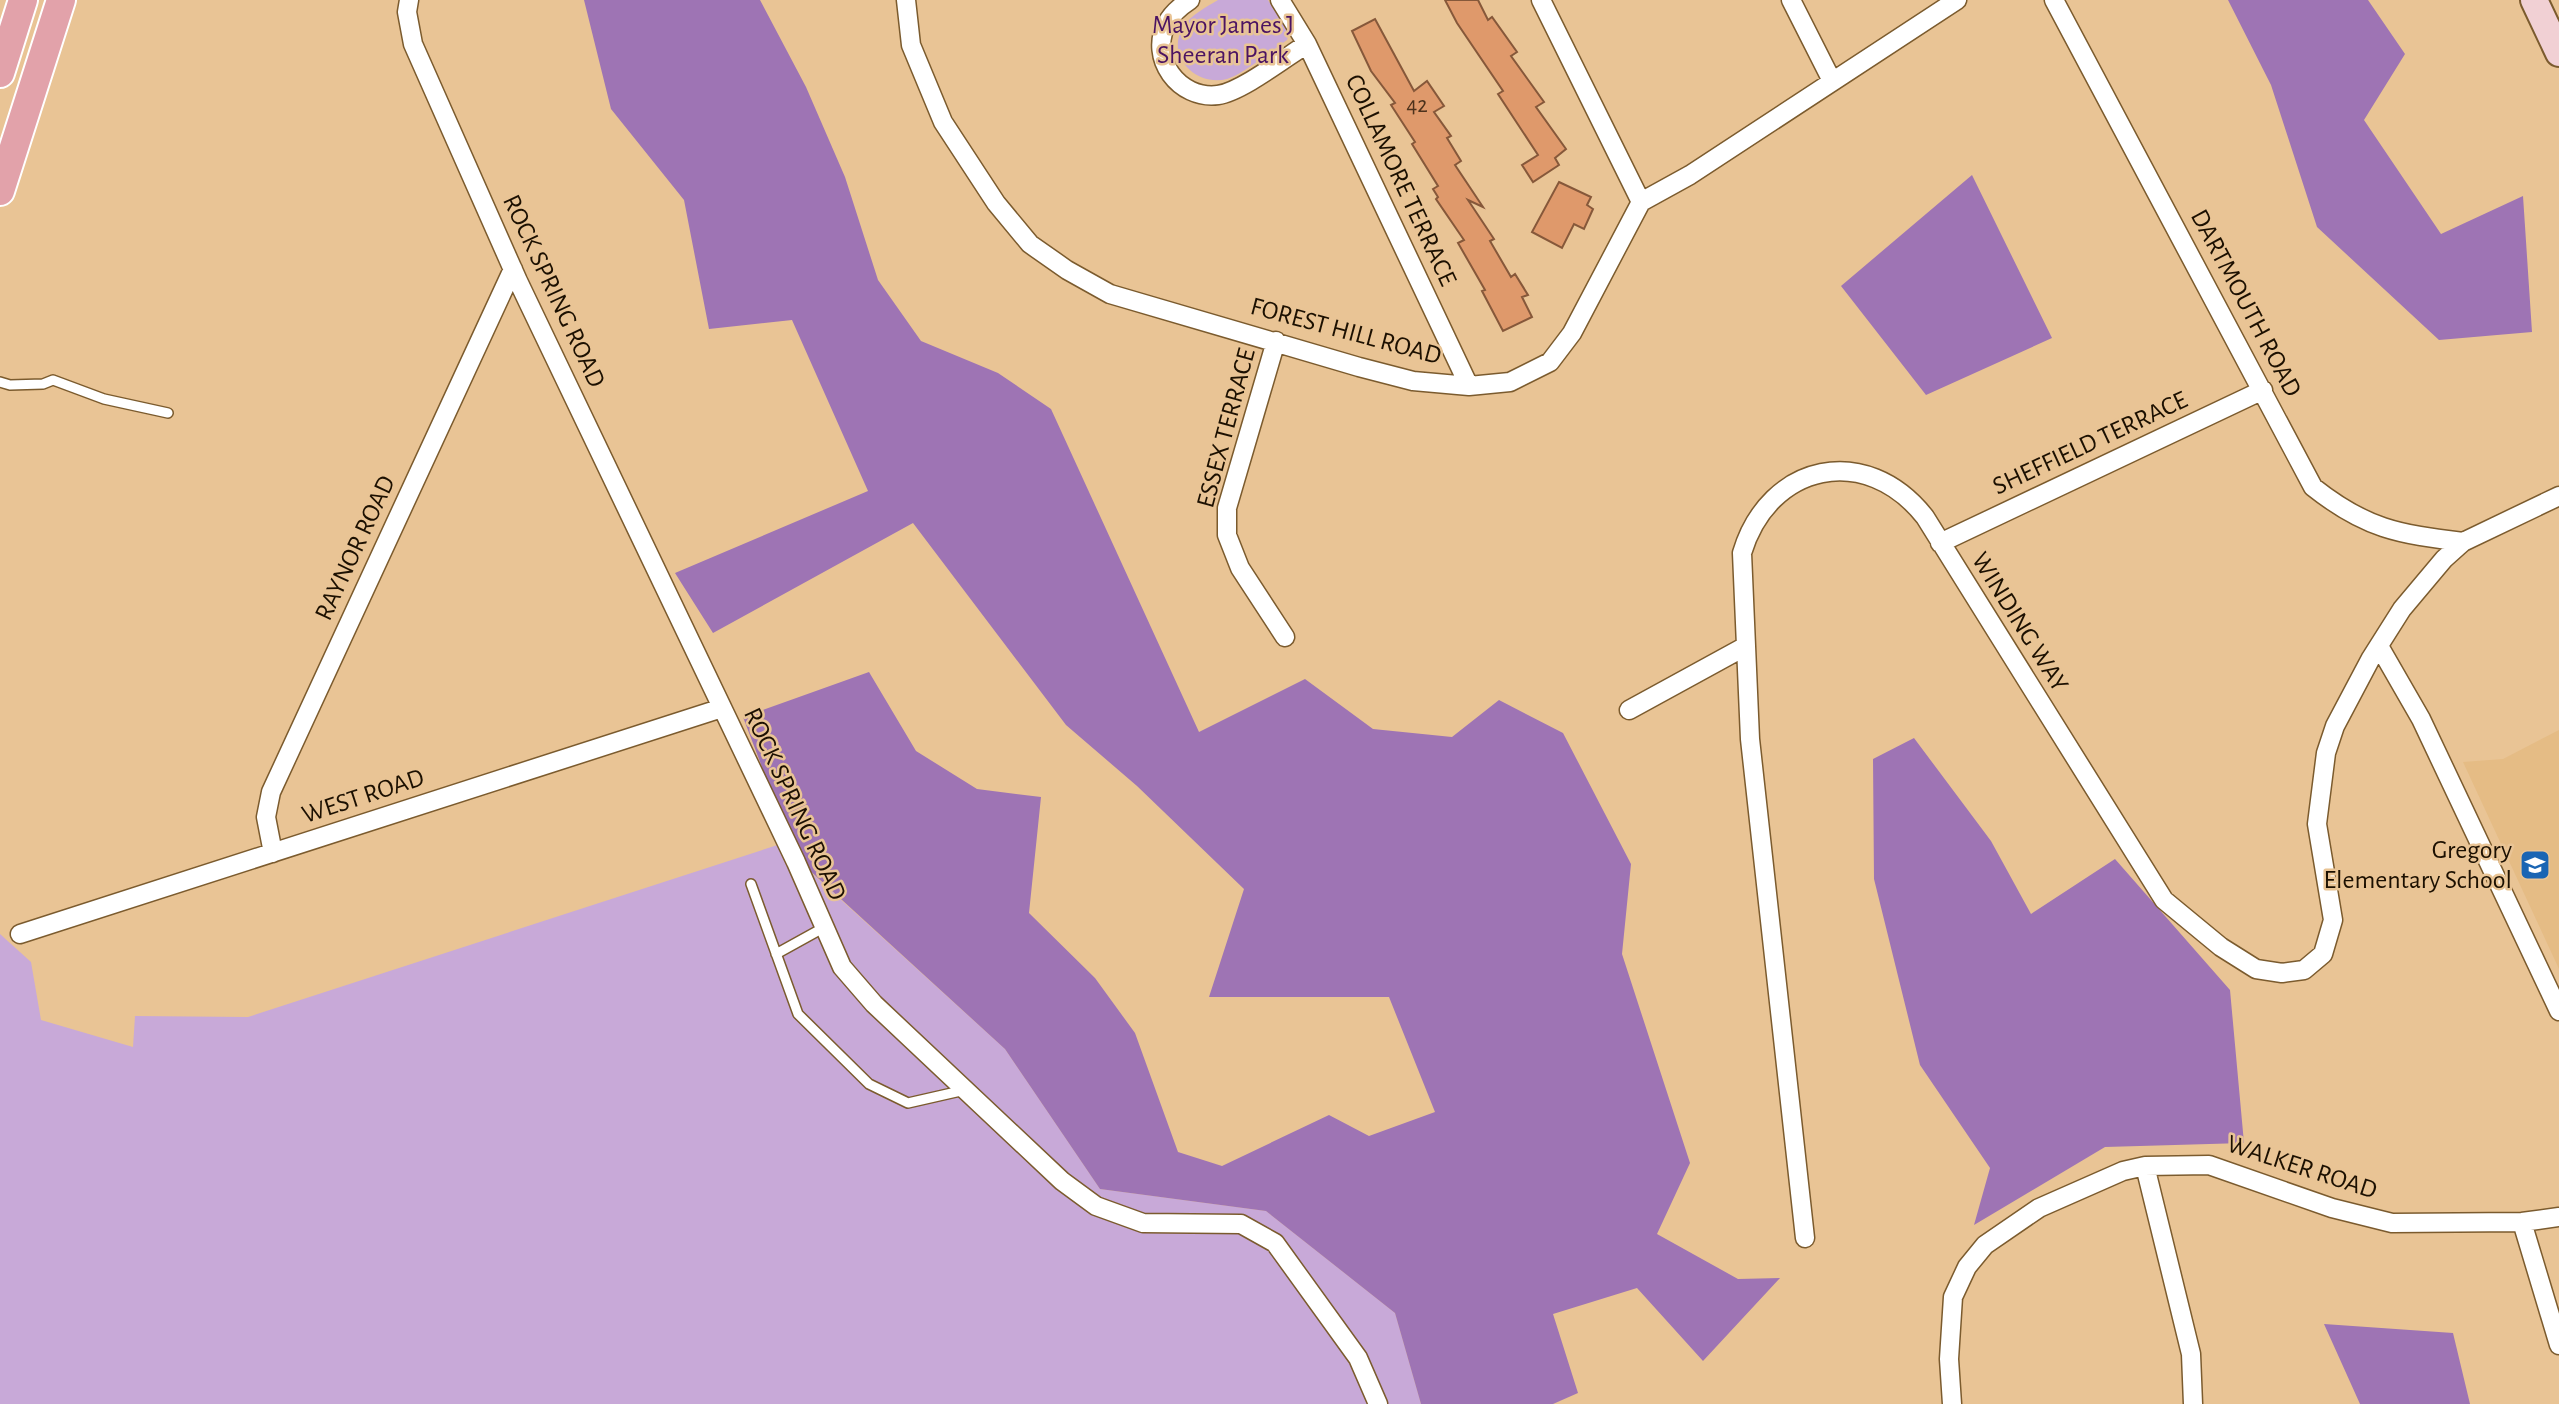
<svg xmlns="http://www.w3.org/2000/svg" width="2559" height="1404" font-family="'Alegreya Sans',sans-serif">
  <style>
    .built { fill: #e5bc85 }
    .green { fill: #c8a9d8 }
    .forest { fill: #9e74b4 }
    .building { fill: #df996b; stroke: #86583a; stroke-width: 2 }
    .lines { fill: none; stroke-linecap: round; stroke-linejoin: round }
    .lane-casing { stroke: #7b5b2e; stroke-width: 12 }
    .street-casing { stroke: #7b5b2e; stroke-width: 21 }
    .secondary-casing { stroke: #7b5b2e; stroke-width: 30 }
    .primary-casing { stroke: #fff; stroke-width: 32 }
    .lane { stroke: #fff; stroke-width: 9 }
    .street { stroke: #fff; stroke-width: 18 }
    .secondary { stroke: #f1d0d4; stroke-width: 26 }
    .primary { stroke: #e2a2aa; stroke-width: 28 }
    .labels { text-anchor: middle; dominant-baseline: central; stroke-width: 5; stroke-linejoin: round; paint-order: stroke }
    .number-label { font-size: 23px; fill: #4d321c }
    .park-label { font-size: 26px; fill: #4b1362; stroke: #e9c495 }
    .street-label { font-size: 26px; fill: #1c1001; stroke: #e9c495 }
    .poi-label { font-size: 26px; fill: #1c1001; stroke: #e9c495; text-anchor: end }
  </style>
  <rect width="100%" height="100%" fill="#e9c495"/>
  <path class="built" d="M2559,730V969L2463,762L2503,759Z"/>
  <path class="green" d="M1218,0H1268L1289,34L1287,40C1273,50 1242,75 1227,79C1197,87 1165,57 1183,27C1191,15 1206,7 1218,0Z
    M790,841L807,869L1005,1049L1100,1189L1266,1211L1395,1313L1421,1404H0V934L31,962L41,1020L133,1047L135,1016L248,1017Z"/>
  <path class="forest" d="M584,0H760L806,87L845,177L878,280L921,341L998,373L1051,409L1199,732L1305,679L1373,729L1452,737L1499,700L1563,733L1631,864L1622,954L1690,1163L1657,1234L1738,1279L1780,1278L1703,1361L1637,1288L1553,1314L1578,1393L1553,1404H1421L1395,1313L1266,1211L1100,1189L1005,1049L807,868L790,841L743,717L869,672L916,751L977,789L1041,797L1029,913L1095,978L1135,1033L1178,1152L1222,1166L1329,1115L1369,1136L1435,1112L1389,997H1209L1244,889L1137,786L1066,725L913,523L713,633L675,573L868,491L792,320L709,329L684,200L611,109Z
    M2228,0H2368L2405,54L2364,120L2441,234L2523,196L2532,332L2439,340L2317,227L2271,85Z
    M1972,175L2052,338L1926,395L1841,286Z
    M1914,738L1991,841L2031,914L2115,859L2230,990L2244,1143L2105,1147L1974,1225L1990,1168L1920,1065L1874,879L1873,759Z
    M2324,1324L2453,1333L2470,1404H2360Z"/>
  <path class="building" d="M1445,0H1478L1488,20L1492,17L1517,52L1511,56L1544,102L1536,107L1566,149L1555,158L1559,165L1533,182L1522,165L1538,155L1498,94L1503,91L1457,23Z
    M1375,19L1414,91L1427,81L1444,106L1434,112L1451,136L1447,138L1461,161L1455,165L1483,207L1468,200L1494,239L1490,241L1511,277L1515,274L1528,295L1522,297L1532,317L1503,331L1482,291L1485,290L1458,243L1464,240L1436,199L1438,197L1433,189L1438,186L1412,144L1415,142L1391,105L1395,103L1371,71L1352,31Z
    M1559,182L1591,197L1587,205L1593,209L1584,229L1574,224L1562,248L1532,232Z"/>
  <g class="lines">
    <g class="lane-casing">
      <path id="lane" d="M0,382L10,385L43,384L53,380L104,399L168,413
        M751,884L798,1014L869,1084L908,1103L965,1090
        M776,954L823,928"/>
    </g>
    <g class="street-casing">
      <path id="street" d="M409,0L407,12L413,44L518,281L796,862L842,967L874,1004L1062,1181L1096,1206L1143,1223L1241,1224L1275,1243L1358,1358L1378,1404
        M906,0L911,45L943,122L996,203L1030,244L1067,270L1110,294L1359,367L1413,381L1469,386L1510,382L1550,362L1572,333L1641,202L1690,175L1957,0
        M1190,0C1181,6 1172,13 1167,23C1148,58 1179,100 1218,95C1241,92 1286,57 1307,44
        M1280,0L1307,44L1469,386
        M1541,0L1641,202
        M1791,0L1832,81
        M2054,0L2313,487C2366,529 2398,534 2463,542
        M1276,341L1227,508V535L1240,568L1285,637
        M1940,543L2263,390
        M2379,646L2421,719L2559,1011
        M1629,710L1746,646
        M273,853L266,817L271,792L513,269
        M20,934L722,708
        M2145,1166L2191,1354L2193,1404
        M2522,1222L2559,1345
        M1805,1238L1750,739L1742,553C1769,463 1866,442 1925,517L2164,900L2221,947L2256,969L2282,973L2304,970L2323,954L2333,920L2317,824L2326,753L2335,726L2371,658L2402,609L2444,559L2463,542L2559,496
        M1952,1404L1949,1359L1953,1297L1967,1267L1985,1245L2039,1208L2123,1171L2145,1166L2209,1165L2332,1208L2392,1223L2522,1222L2559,1217"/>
    </g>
    <g class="secondary-casing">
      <path id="secondary" d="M2534,0L2559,53"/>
    </g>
    <g class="primary-casing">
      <path id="primary" d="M0,73L23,0
        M0,191L61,0"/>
    </g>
    <use href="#lane" class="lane"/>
    <use href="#street" class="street"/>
    <use href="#secondary" class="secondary"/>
    <use href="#primary" class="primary"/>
  </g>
  <defs>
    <g id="school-square" transform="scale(1.575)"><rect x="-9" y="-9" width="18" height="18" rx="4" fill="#1a65b4" stroke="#e9c495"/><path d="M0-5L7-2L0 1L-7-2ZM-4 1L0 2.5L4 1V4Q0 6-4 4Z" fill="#fff"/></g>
  </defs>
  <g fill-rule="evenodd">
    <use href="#school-square" x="2535" y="865"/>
  </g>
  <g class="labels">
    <g class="number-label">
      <text x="1417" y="105">42</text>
    </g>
    <g class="park-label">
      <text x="1223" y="25">Mayor James J<tspan x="1223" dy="30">Sheeran Park</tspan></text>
    </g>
    <g class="street-label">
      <text transform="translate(1401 180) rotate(65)">COLLAMORE TERRACE</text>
      <text transform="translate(554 291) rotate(65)">ROCK SPRING ROAD</text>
      <text transform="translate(2246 303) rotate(62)">DARTMOUTH ROAD</text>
      <text transform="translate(1346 331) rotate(15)">FOREST HILL ROAD</text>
      <text transform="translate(1226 428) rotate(-75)">ESSEX TERRACE</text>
      <text transform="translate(2090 443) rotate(-25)">SHEFFIELD TERRACE</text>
      <text transform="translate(355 548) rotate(-65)">RAYNOR ROAD</text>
      <text transform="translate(2020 622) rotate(58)">WINDING WAY</text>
      <text transform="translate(363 796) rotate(-18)">WEST ROAD</text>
      <text transform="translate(795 804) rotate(65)">ROCK SPRING ROAD</text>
      <text transform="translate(2302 1167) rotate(18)">WALKER ROAD</text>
    </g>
    <g class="poi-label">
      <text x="2512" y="850">Gregory<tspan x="2512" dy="30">Elementary School</tspan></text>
    </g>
  </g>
</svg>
